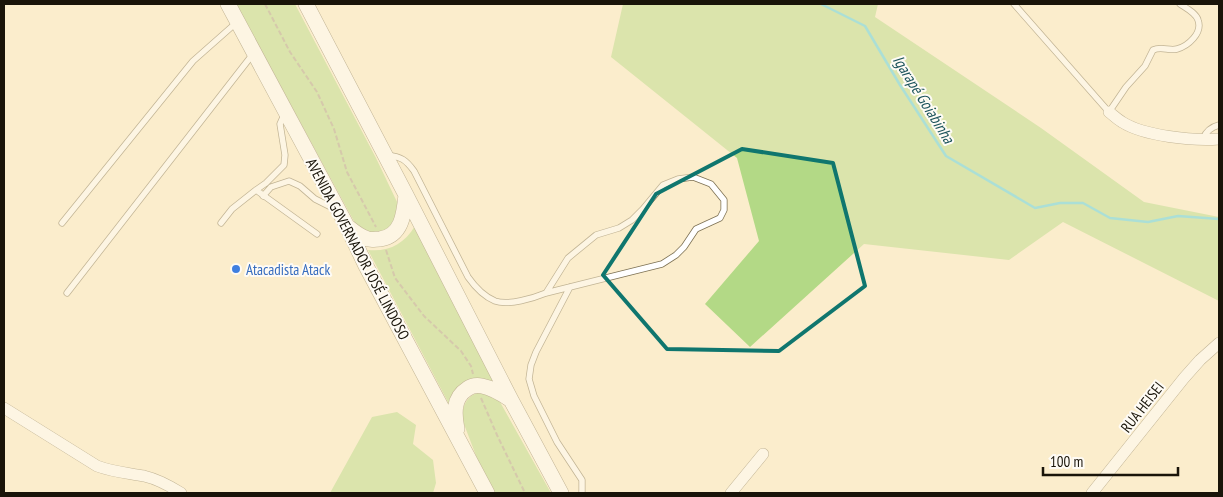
<svg xmlns="http://www.w3.org/2000/svg" width="1223" height="497" font-family="'PT Sans Narrow',sans-serif">
  <style>
    .green { fill: #b3d986 }
    .lines { fill: none; stroke-linecap: round; stroke-linejoin: round }
    .stream { stroke: #49cfe3; stroke-width: 2.5 }
    .lane-casing { stroke: #7d7153; stroke-width: 7 }
    .street-casing { stroke: #7d7153; stroke-width: 12 }
    .secondary-casing { stroke: #7d7153; stroke-width: 16 }
    .path { stroke: #a89d84; stroke-width: 2; stroke-dasharray: 5 2.5; stroke-linecap: butt }
    .lane { stroke: #fff; stroke-width: 5.5 }
    .street { stroke: #fff; stroke-width: 11 }
    .secondary { stroke: #fff; stroke-width: 15 }
    .marked { fill: none; stroke: #0f766e; stroke-width: 4; stroke-linejoin: round }
    .shop-dot { fill: #3f7fe0; stroke: #fefbf5; stroke-width: 2 }
    .labels { text-anchor: middle; dominant-baseline: central; stroke-width: 4; stroke-linejoin: round; paint-order: stroke }
    .street-label { font-size: 15px; fill: #191409; stroke: #fefbf5 }
    .shop-label { font-size: 15px; fill: #366cbe; stroke: #fefbf5; text-anchor: start }
    .water-label { font-size: 16px; font-style: italic; fill: #1c545c; stroke: #fefbf5 }
  </style>
  <rect width="100%" height="100%" fill="#fbedcc"/>
  <path class="green" d="M236,4H295L376,158L398,204L399,209L392,228L373,235L356,225Z
    M623,4H878L875,17L1041,128L1144,202L1219,217V301L1063,222L1009,260L864,244L750,347L705,304L759,241L737,158L611,57Z
    M415,226L496,382L483,379L449,404L368,250C389,252 404,244 415,226Z
    M480,392L497,398L500,402L551,493H493L483,474L462,419C462,406 467,395 480,392Z
    M397,412L416,425L413,444L433,460L436,483L433,493H330L372,417Z"/>
  <g class="lines">
    <path class="stream" d="M821,4L865,26L900,85L946,156L1035,208L1060,203H1083L1110,218L1148,222L1178,216L1219,219"/>
    <g class="lane-casing">
      <path id="lane" d="M1014,4L1109,112L1126,87L1145,66L1153,50C1161,46 1169,51 1177,49C1188,46 1203,33 1198,20C1196,13 1186,8 1180,4
        M1203,139C1206,131 1211,127 1219,125
        M387,155C402,157 406,160 414,171L468,277C475,287 483,296 495,301C508,306 534,298 546,293L662,264L676,255L684,247L696,229L720,218L724,210V200L711,184L693,177L678,179L663,185L643,209L632,220L619,228L596,235L568,258L546,293
        M256,190L317,234
        M263,196L271,187L289,181L300,186L315,199L333,208
        M62,223L193,61L236,23
        M221,223L232,209L256,190L266,183L284,165L285,155L280,124L285,113
        M570,287L536,352L531,365L529,379L534,396L557,442L582,480V493
        M67,293L253,54"/>
    </g>
    <g class="street-casing">
      <path id="street" d="M1109,112C1113,115 1117,119 1122,122C1144,136 1193,141 1219,139
        M4,408L97,466C113,472 128,473 144,476C157,479 170,486 181,493
        M731,493L763,454
        M1092,493L1184,378L1200,360L1219,343"/>
    </g>
    <g class="secondary-casing">
      <path id="secondary" d="M228,4L347,226L366,266L487,493
        M306,4L406,195L511,400L561,493
        M347,226C353,231 360,237 368,239C371,240 376,239 380,239C402,236 404,214 406,195
        M457,429C454,414 453,398 467,389C471,386 477,385 482,386C493,388 502,394 511,400"/>
    </g>
    <path class="path" d="M265,4L290,52L317,92L334,129L347,172L376,227
      M386,250L395,278L424,316L461,351L471,366L473,374
      M481,398L497,435L525,493"/>
    <use href="#lane" class="lane"/>
    <use href="#street" class="street"/>
    <use href="#secondary" class="secondary"/>
  </g>
  <path d="M0 0H1223V497H0ZM742,149L833,163L865,286L779,351L667,349L603,275L656,194Z" fill="#fbedcc" fill-opacity=".55" fill-rule="evenodd"/>
  <path class="marked" d="M742,149L833,163L865,286L779,351L667,349L603,275L656,194Z"/>
  <circle class="shop-dot" cx="236" cy="269" r="5"/>
  <g class="labels">
    <g class="street-label">
      <text transform="translate(358 249) rotate(62)">AVENIDA GOVERNADOR JOSÉ LINDOSO</text>
      <text transform="translate(1142 407) rotate(-52)">RUA HEISEI</text>
    </g>
    <g class="shop-label">
      <text x="246" y="269">Atacadista Atack</text>
    </g>
    <g class="water-label">
      <text transform="translate(924 99) rotate(58)">Igarapé Goiabinha</text>
    </g>
  </g>
  <rect width="1223" height="497" fill="none" stroke="#191409" stroke-width="10"/>
  <path d="M1043 467v8h135v-8" fill="none" stroke="#191409" stroke-width="2.5"/>
  <text x="1050" y="467" font-size="15" fill="#191409" stroke="#fefbf5" stroke-width="4" paint-order="stroke">100 m</text>
</svg>
